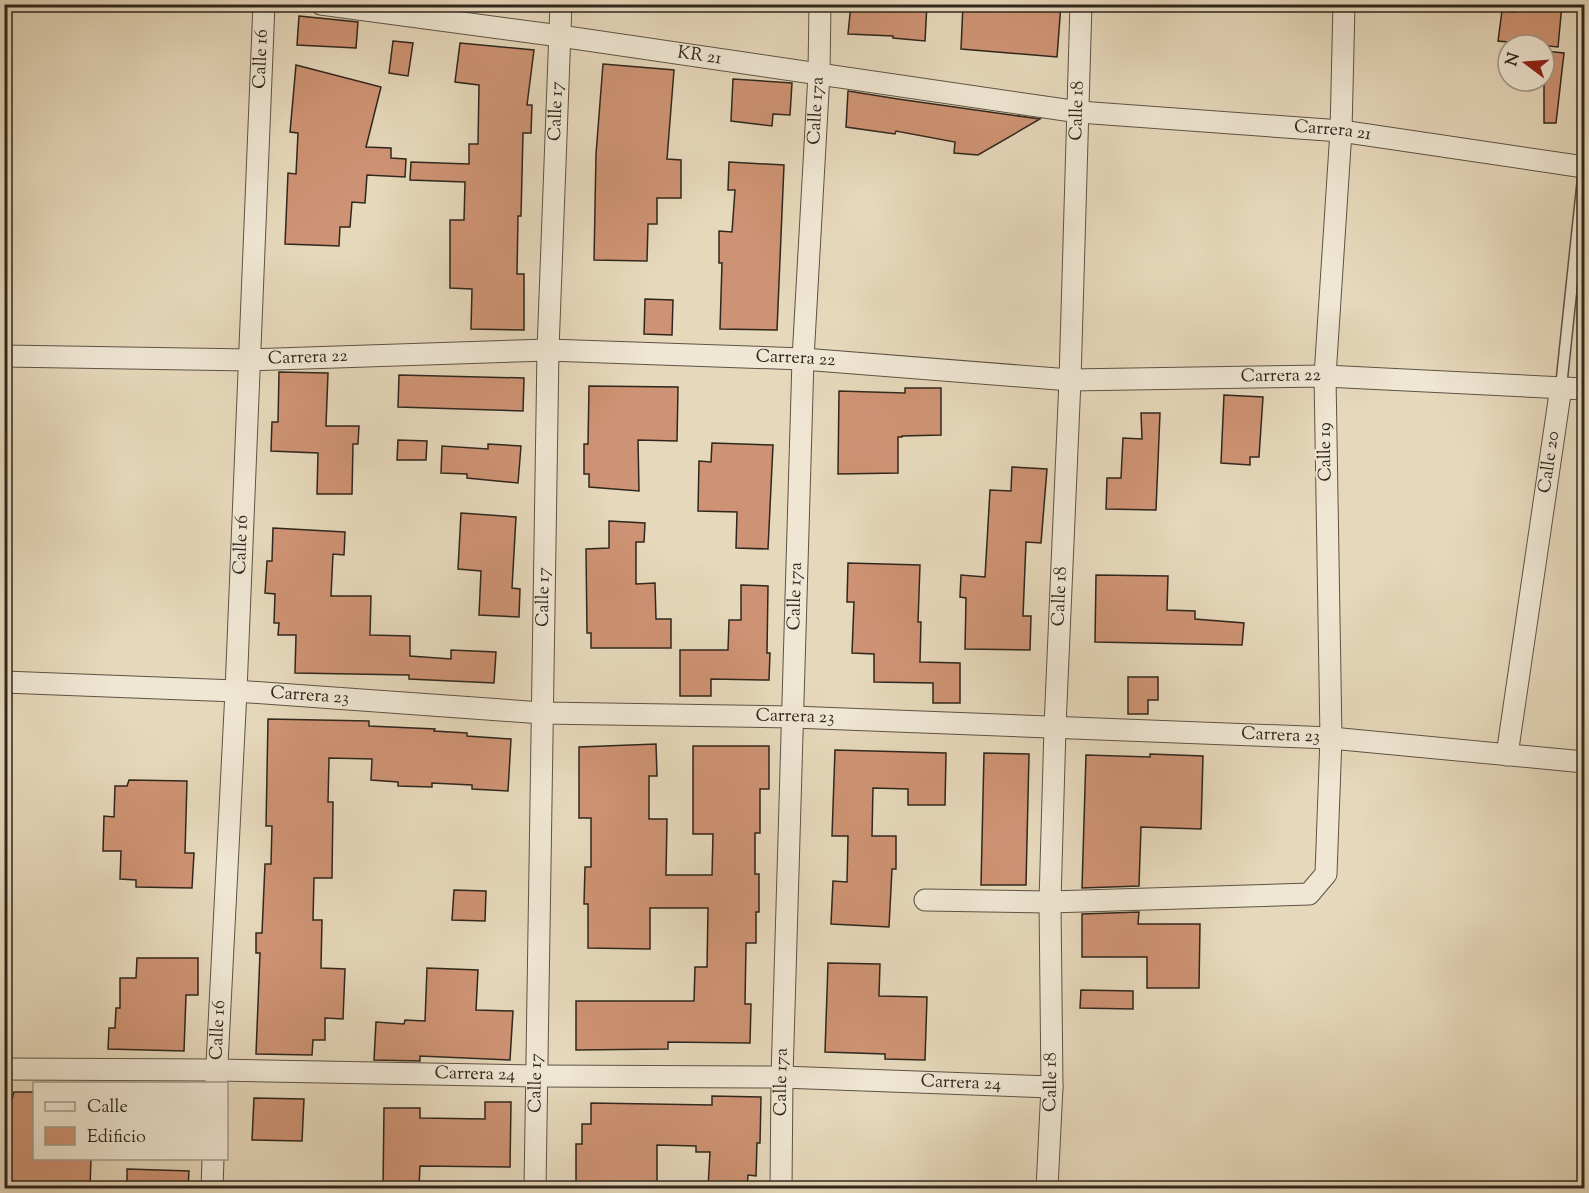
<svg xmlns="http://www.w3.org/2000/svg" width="1589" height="1193" font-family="'Sorts Mill Goudy',serif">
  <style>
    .building { fill: #ce9374; stroke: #30271d; stroke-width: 1.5 }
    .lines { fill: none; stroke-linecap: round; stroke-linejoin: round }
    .lane-casing { stroke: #5e5344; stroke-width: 13 }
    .street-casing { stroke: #5e5344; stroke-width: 23 }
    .lane { stroke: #efe6d3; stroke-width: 10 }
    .street { stroke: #efe6d3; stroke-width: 21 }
    .labels { text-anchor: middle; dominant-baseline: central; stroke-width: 4.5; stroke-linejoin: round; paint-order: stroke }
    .street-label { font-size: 18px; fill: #30271d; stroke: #efe6d3 }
  </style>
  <rect width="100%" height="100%" fill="#e6d8bb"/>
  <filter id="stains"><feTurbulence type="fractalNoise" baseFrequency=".00333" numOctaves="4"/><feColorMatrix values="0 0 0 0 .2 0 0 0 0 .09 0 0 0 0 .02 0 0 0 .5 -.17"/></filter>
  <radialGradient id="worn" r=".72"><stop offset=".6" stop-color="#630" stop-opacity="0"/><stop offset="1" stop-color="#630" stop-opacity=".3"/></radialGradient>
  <path class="building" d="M851,4H927L925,41L893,38V36L848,34Z
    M963,4H1061L1057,57L961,49Z
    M1521,4H1562L1558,47L1498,41L1502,11L1515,12V9H1520Z
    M299,16L358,22L356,48L297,45Z
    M393,41L413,43L408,76L389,73Z
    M460,43L534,50L527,105H532L531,133H523L521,216H518L517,274H524V330L471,329L472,289L450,288V220H464L465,182L410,180L411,162L469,164V144H478L479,85L455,82Z
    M1544,51L1564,53L1556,123H1544Z
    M603,64L674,70L667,159L681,160V198H657V224H648L647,261L594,260L596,154Z
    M296,65L381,87L366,147L391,148V158L406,159L405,177L367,175L365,203L352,202L350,227H340L339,246L285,244L288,173L296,174L298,133L290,132Z
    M733,79L792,83L790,115L773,114L772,126L731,121Z
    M848,91L898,99L1040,119L978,155L954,153L955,142L896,131L895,134L846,127Z
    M729,162L784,165L777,330L720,329L722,263H719V231L732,232L735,190H728Z
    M645,299L673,300L672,335L644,334Z
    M279,372L328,373L326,426H359L358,444H353L352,494H317L318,453L271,451L272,422H278Z
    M399,375L524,378L523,411L398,407Z
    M589,386L678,387L677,441L638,440L639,491L589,487V474H584V444H588Z
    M905,388H941V435L902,436V437H898V473L838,474L839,391L905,393Z
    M1224,395L1263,397L1259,457H1250V465L1221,463Z
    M1141,413H1160L1156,510L1106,509L1107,478H1121L1123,438L1142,439Z
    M398,440L427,441L426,460H397Z
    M712,443L773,445L768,549L736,548L737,512L698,511L699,461L711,462Z
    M488,444L521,446L518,483L467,478V474L441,473L442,446L488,449Z
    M1012,467L1047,469L1041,543L1026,542L1023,616H1031L1030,650L965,649L966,598L960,597L961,575L985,577L990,490L1011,491Z
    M461,513L516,517L512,588L520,589L519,617L479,615L481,571L458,569Z
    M609,521L645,523L644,542H636V584L655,583L656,619H671V648H591V633H587L586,549L609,548Z
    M273,528L345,532L344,555L333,554L331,596H371L370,635L410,636V656L451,659V650L496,652L494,683L409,679V675L295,673L296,635H278L279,623H274L275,594L265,593L267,561H272Z
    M848,563L920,565L918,622H921L920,662L960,663V703H933V683L874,682V654L852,653L854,602H847Z
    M1096,575L1168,576L1167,610L1195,611V619L1244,623L1242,645L1095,642Z
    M741,585L768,586L767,653H770L769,680L711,679V696H680V650H728L729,620H741Z
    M1128,677H1158V700H1148V714H1128Z
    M268,719L369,721V726L435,729L434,731L467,733V736L511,739L508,791L472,789V785L432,783V787L398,786V782L371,780L372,759L329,758L328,802H333L332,878H314L313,920H322L321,968L345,969L343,1019L325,1018V1040H313L312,1055L256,1054L260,953H256V933H262L265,864H271L272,826H266Z
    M656,744L657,776H649V819H667L666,875H712L713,834H693V746H769V789H760V833H755V874H759V912H756V943H746L745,1004H751L750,1043L668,1042V1049L576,1050V1001H694L695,967H707L708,908H650V949L588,948V904H584L585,867H591V818H579V747Z
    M835,750L946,753L945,805H908V789L873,788L872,836H896V869H892L889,927L831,924L833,881L847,882L848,836H832Z
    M984,753L1029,754L1026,885H981Z
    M1150,754L1203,756L1201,829L1141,827L1139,886L1082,888L1086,755L1150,757Z
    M129,780L187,781L185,853H194L192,888L136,887V880L120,879L121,851H103L104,816L114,817L115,786H127Z
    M454,890L486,891L485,921L452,920Z
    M1139,912L1138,924H1200L1199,988H1147V957H1082V914Z
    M137,958H198V995H186L184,1051L108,1049L109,1028H115L116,1008H120V978H136Z
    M828,963L880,964L879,996L927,997L925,1060L885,1059V1054L825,1052Z
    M427,968L478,970L476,1010L513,1011L510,1060L420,1056V1061L374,1060L376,1022L404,1024L405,1020L425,1021Z
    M1081,990L1133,991V1009L1080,1008Z
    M14,1092H34V1158H91L90,1188H4V1099H12Z
    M712,1096L761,1097L760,1143H757L756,1176L748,1175L747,1188H708L710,1152H696V1146L657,1145V1186L576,1188V1144H582V1124H591V1103L712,1105Z
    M254,1098L304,1099L302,1141L252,1140Z
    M485,1102H511L510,1167L420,1166L419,1188H383L384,1108H420V1118L485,1119Z
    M127,1169L189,1171L188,1188H127Z"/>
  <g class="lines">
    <g class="lane-casing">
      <path id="lane" d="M1561,387L1584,169"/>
    </g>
    <g class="street-casing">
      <g id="street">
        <path id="s1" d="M321,4L560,36L1079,112L1341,131L1584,167"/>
        <path id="s2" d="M4,356L250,360L548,350L803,359L1070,380L1325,376L1584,389"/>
        <path id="s3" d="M4,682L236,691L543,713L793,717L1331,738L1584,762"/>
        <path id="s4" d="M1507,755L1561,387"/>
        <path d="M925,900L1050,902L1309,894L1326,874L1331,738L1325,376L1341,131L1344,4"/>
        <path id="s5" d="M4,1069L216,1070L537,1076L782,1077L1052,1087"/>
        <path id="s6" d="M216,1084L236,691L264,4"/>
        <path d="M212,1188L213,1158"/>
        <path id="s7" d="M535,1188L548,350L561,4"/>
        <path id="s8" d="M781,1188L782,1077L803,359L819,74L820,4"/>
        <path id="s9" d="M1047,1188L1052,1087L1050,902L1055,727L1070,380L1081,4"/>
      </g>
    </g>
    <use href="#lane" class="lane"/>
    <use href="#street" class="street"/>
  </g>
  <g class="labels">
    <g class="street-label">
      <text stroke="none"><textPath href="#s1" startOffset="382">KR 21</textPath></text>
      <text stroke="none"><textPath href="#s6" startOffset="1026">Calle 16</textPath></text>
      <text stroke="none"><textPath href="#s7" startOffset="1077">Calle 17</textPath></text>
      <text stroke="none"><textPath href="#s8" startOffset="1078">Calle 17a</textPath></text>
      <text stroke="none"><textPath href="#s9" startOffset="1078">Calle 18</textPath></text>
      <text stroke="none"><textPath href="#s1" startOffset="1020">Carrera 21</textPath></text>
      <text stroke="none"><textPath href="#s2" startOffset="304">Carrera 22</textPath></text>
      <text stroke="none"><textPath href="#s2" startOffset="792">Carrera 22</textPath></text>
      <text stroke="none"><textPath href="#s2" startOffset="1278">Carrera 22</textPath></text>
      <text transform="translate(1326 452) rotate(-91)">Calle 19</text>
      <text stroke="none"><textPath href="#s4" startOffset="296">Calle 20</textPath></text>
      <text stroke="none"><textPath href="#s6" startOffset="540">Calle 16</textPath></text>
      <text stroke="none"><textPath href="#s7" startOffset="591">Calle 17</textPath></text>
      <text stroke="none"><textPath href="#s8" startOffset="592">Calle 17a</textPath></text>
      <text stroke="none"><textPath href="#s9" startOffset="592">Calle 18</textPath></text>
      <text stroke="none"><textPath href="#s3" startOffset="306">Carrera 23</textPath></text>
      <text stroke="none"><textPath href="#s3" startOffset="792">Carrera 23</textPath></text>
      <text stroke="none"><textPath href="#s3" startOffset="1278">Carrera 23</textPath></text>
      <text stroke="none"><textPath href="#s6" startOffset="54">Calle 16</textPath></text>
      <text stroke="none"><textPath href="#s5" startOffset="471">Carrera 24</textPath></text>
      <text stroke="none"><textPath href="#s7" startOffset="105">Calle 17</textPath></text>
      <text stroke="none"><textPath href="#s8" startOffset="106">Calle 17a</textPath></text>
      <text stroke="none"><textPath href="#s9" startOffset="106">Calle 18</textPath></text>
      <text stroke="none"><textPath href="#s5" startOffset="957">Carrera 24</textPath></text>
    </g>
  </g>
  <rect width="1589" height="1193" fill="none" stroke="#e6d8bb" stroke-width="24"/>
  <rect x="6" y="6" width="1577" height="1181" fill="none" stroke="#30271d" stroke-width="3"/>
  <rect x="12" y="12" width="1565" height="1169" fill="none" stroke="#30271d" stroke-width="1.5"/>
  <rect x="33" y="1082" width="195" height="78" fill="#efe6d3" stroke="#a39a8a" stroke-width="1.5"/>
  <rect x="45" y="1102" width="30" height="9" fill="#efe6d3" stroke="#a39a8a" stroke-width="1.5"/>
  <text x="87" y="1112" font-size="18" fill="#30271d">Calle</text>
  <rect x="45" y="1127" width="30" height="18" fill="#ce9374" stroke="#a39a8a" stroke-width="1.5"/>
  <text x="87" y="1142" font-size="18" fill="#30271d">Edificio</text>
  <g transform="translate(1526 63) rotate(286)"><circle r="28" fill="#efe6d3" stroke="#a39a8a" stroke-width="1.5"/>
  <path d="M0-4.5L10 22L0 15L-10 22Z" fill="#8f2418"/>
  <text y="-9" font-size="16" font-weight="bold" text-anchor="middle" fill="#30271d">N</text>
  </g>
  <rect width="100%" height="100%" filter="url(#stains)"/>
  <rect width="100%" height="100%" fill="url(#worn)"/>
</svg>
